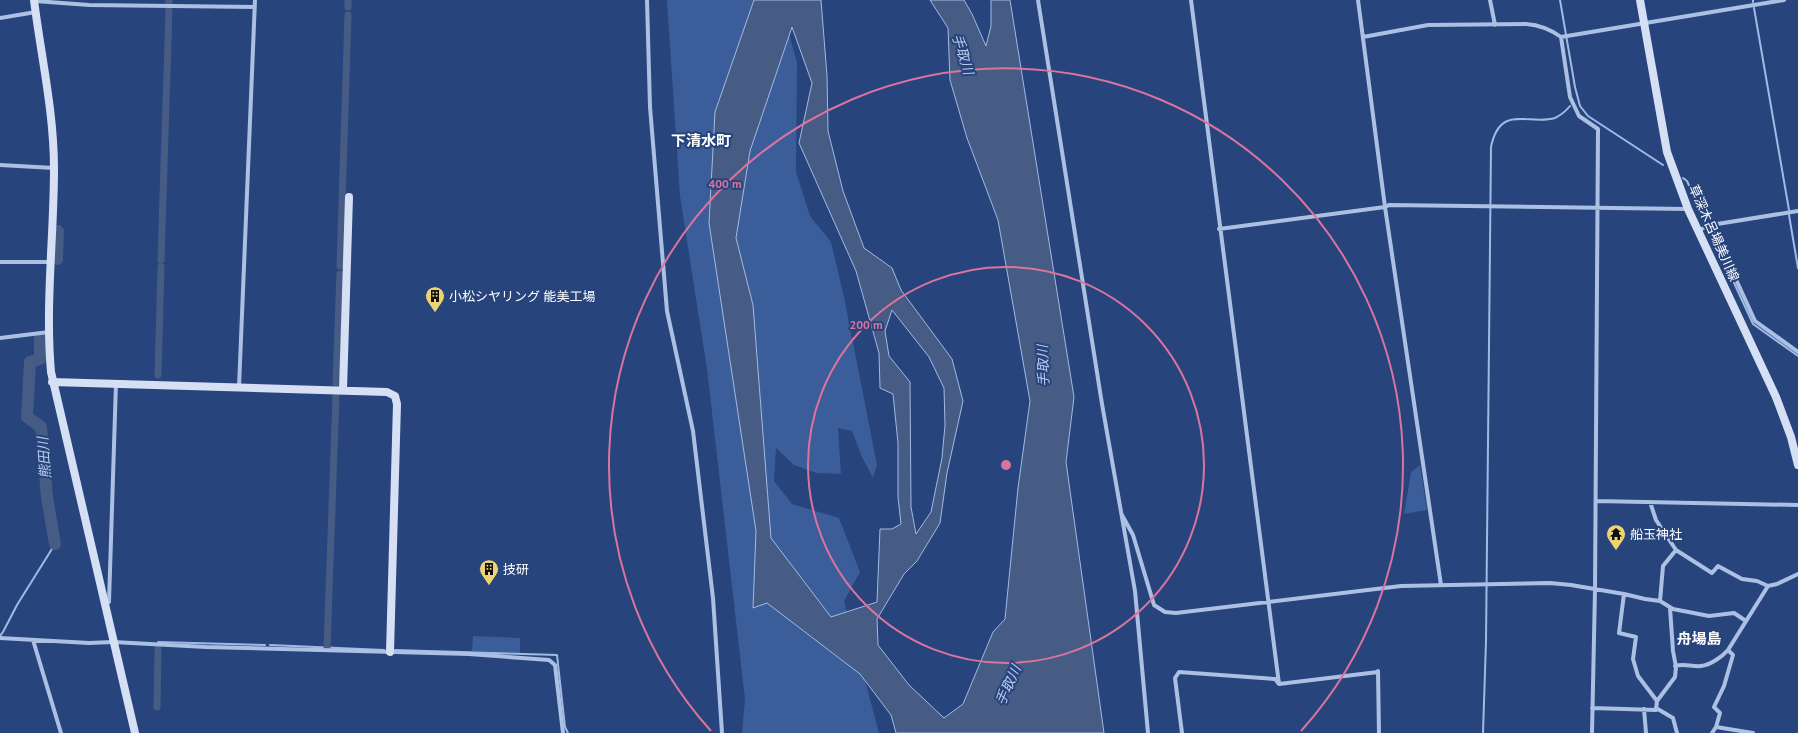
<svg xmlns="http://www.w3.org/2000/svg" width="1798" height="733" font-family="'PT Sans','Noto Sans JP',sans-serif">
  <style>
    .green { fill: #3b5d9a }
    .water { fill: #475c85; stroke: #a1bae5; fill-rule: evenodd }
    .lines { fill: none; stroke-linecap: round; stroke-linejoin: round }
    .stream { stroke: #a1bae5; stroke-width: 2 }
    .canal { stroke: #475c85; stroke-width: 7 }
    .river { stroke: #475c85; stroke-width: 12 }
    .street { stroke: #acc0e4; stroke-width: 4 }
    .secondary { stroke: #d5e0f4; stroke-width: 8 }
    .ring { fill: none; stroke: #da749d; stroke-width: 2 }
    .labels { text-anchor: middle; dominant-baseline: central; stroke-width: 4; stroke-linejoin: round; paint-order: stroke }
    .street-label { font-size: 13px; fill: #fff; stroke: #27447c }
    .poi-label { font-size: 13px; fill: #fff; stroke: #27447c; text-anchor: start }
    .water-label { font-size: 14px; font-style: italic; fill: #b8cbec; stroke: #27447c }
    .quarter-label { font-size: 15px; font-weight: bold; fill: #fff; stroke: #27447c }
    .centre { fill: #da749d; stroke: #27447c; stroke-width: 2 }
    .ring-label { font-size: 12px; text-anchor: middle; font-weight: bold; fill: #da749d; stroke: #27447c; stroke-width: 4; stroke-linejoin: round; paint-order: stroke }
  </style>
  <rect width="100%" height="100%" fill="#27447c"/>
  <path class="green" d="M667,0H779L797,62L796,172L810,216L831,242L844,297L877,465L873,478L862,457L852,431L838,428L841,474L817,473L794,465L776,448L774,481L792,504L839,518L860,572L844,601L879,733H742L745,699L707,369L680,196Z
    M1420,465L1427,510L1404,514L1411,472Z
    M473,636L520,638V653L472,651Z"/>
  <path class="water" d="M754,0H821L827,76L828,131L843,191L864,248L892,268L901,290L952,359L963,401L947,473L940,523L917,561L904,574L877,619L878,645L909,685L944,718L963,704L993,632L1005,619L1018,488L1030,401L998,220L967,138L950,80L948,28L930,0H964L972,14L986,46L991,26V0H1010L1074,397L1066,462L1104,733H896L891,715L860,674L767,603L753,608L756,531L709,223L715,112ZM792,27L812,83L799,143L856,271L879,353L880,388L893,394L898,443V497L901,524L892,529H880L877,602L831,617L771,538L753,305L736,238L750,151ZM892,310L929,357L944,388L945,425L942,458L931,512L916,534L911,507L910,382L889,356L885,331Z"/>
  <g class="lines">
    <path class="stream" d="M1560,0L1575,87L1580,106L1588,116L1663,165
      M1753,0V2
      M1754,8L1789,210
      M1683,178L1687,181L1753,324L1798,356
      M1789,215L1798,268
      M0,636L3,632L17,605L55,544
      M158,642L265,645
      M270,645L384,650
      M395,650L557,655L565,727L568,733
      M1483,733L1486,641L1491,147C1500,103 1529,126 1555,118C1561,115 1566,111 1570,106"/>
    <path class="canal" d="M169,3V0
      M348,7V0
      M161,260L169,9
      M340,266L348,15
      M158,375L161,267
      M336,383L340,274
      M327,647L336,395
      M157,707L158,649"/>
    <path class="river" d="M57,259L58,231
      M40,337V359L30,362L27,417L41,427L47,497L55,544"/>
    <path class="street" d="M647,0L650,107L667,311L693,431L713,598L722,733
      M1038,0L1102,404L1135,591L1148,733
      M1191,0L1279,684
      M1358,0L1385,207L1441,585
      M1490,0L1495,25
      M35,1L89,5L255,7
      M0,18L36,12
      M1363,37L1428,25L1526,24C1540,25 1550,29 1561,37L1570,97L1579,116L1598,129L1595,590L1592,733
      M1561,37L1784,0
      M0,165L54,168
      M1711,225L1755,321L1798,352
      M1219,229L1385,207L1389,205L1687,209
      M1699,230L1711,225L1798,211
      M0,262H51
      M0,338L49,332
      M239,387L255,0
      M1596,501L1798,505
      M1650,502L1656,520L1676,550L1712,573L1718,566L1742,579L1757,581L1768,586
      M1122,515L1133,535L1154,605L1165,612L1176,613L1401,586L1550,583L1571,585L1624,594L1645,599L1660,601L1673,609L1709,616L1734,613L1746,621
      M1624,594L1619,633L1636,637L1633,659L1638,676L1657,701L1675,677L1676,667L1673,651L1670,608
      M1660,601L1663,566L1676,550
      M105,605L109,602L116,383
      M0,638L89,643L113,642L206,647L469,654L549,660L555,665L563,733
      M33,640L61,733
      M1675,666C1684,663 1692,667 1701,666C1710,665 1722,657 1728,650
      M1378,671L1379,733
      M1592,708L1656,710L1657,701
      M1656,708L1673,718L1677,733
      M1644,709L1646,733
      M1182,733L1175,678L1179,672L1275,679L1279,684L1378,672
      M1712,733L1716,727
      M1753,733L1716,727L1720,713L1714,707L1724,686L1733,655L1728,650L1768,586L1777,584L1798,574"/>
    <path class="secondary" d="M34,0C41,56 54,112 54,169C54,236 45,305 51,372L135,733
      M1640,0L1667,152L1688,209L1776,397L1791,437L1798,465
      M52,382L387,392L395,396L397,404L390,652
      M343,390L349,197"/>
  </g>
  <g class="ring">
    <circle cx="1006" cy="465" r="198"/>
    <path d="M711 731A397 397 0 1 1 1301 731"/>
  </g>
  <defs>
    <g id="building-pin" transform="scale(1)"><path d="M0 17L-7.5 6A9.5 9.5 0 1 1 7.5 6Z" fill="#ecd473" stroke="#27447c"/><path d="M-4-6H4V6H1V3H-1V6H-4ZM-2.5-4.3h1.7v1.8h-1.7ZM.8-4.3h1.7v1.8H.8ZM-2.5-1h1.7V.8h-1.7ZM.8-1h1.7V.8H.8Z" fill="#111"/></g>
    <g id="temple-pin" transform="scale(1)"><path d="M0 17L-7.5 6A9.5 9.5 0 1 1 7.5 6Z" fill="#ecd473" stroke="#27447c"/><path d="M0-6L5-2H3V0L6.5 2.5H4V6H1.5V3h-3V6H-4V2.5H-6.5L-3 0V-2H-5Z" fill="#111"/></g>
  </defs>
  <g fill-rule="evenodd">
    <use href="#building-pin" x="435" y="296"/>
    <use href="#temple-pin" x="1616" y="534"/>
    <use href="#building-pin" x="489" y="569"/>
  </g>
  <g class="labels">
    <g class="street-label">
      <text transform="translate(1714 233) rotate(66)">草深木呂場美川線</text>
    </g>
    <g class="poi-label">
      <text x="449" y="296">小松シヤリング 能美工場</text>
      <text x="1630" y="534">船玉神社</text>
      <text x="503" y="569">技研</text>
    </g>
    <g class="water-label">
      <text transform="translate(963 54) rotate(73)">手取川</text>
      <text transform="translate(1043 366) rotate(-92)">手取川</text>
      <text transform="translate(44 458) rotate(-94)">熊田川</text>
      <text transform="translate(1008 685) rotate(-66)">手取川</text>
    </g>
    <g class="quarter-label">
      <text x="701" y="140">下清水町</text>
      <text x="1699" y="638">舟場島</text>
    </g>
  </g>
  <circle cx="1006" cy="465" r="6" class="centre"/>
  <g class="ring-label">
    <text x="725" y="188">400 m</text>
    <text x="866" y="329">200 m</text>
  </g>
</svg>
